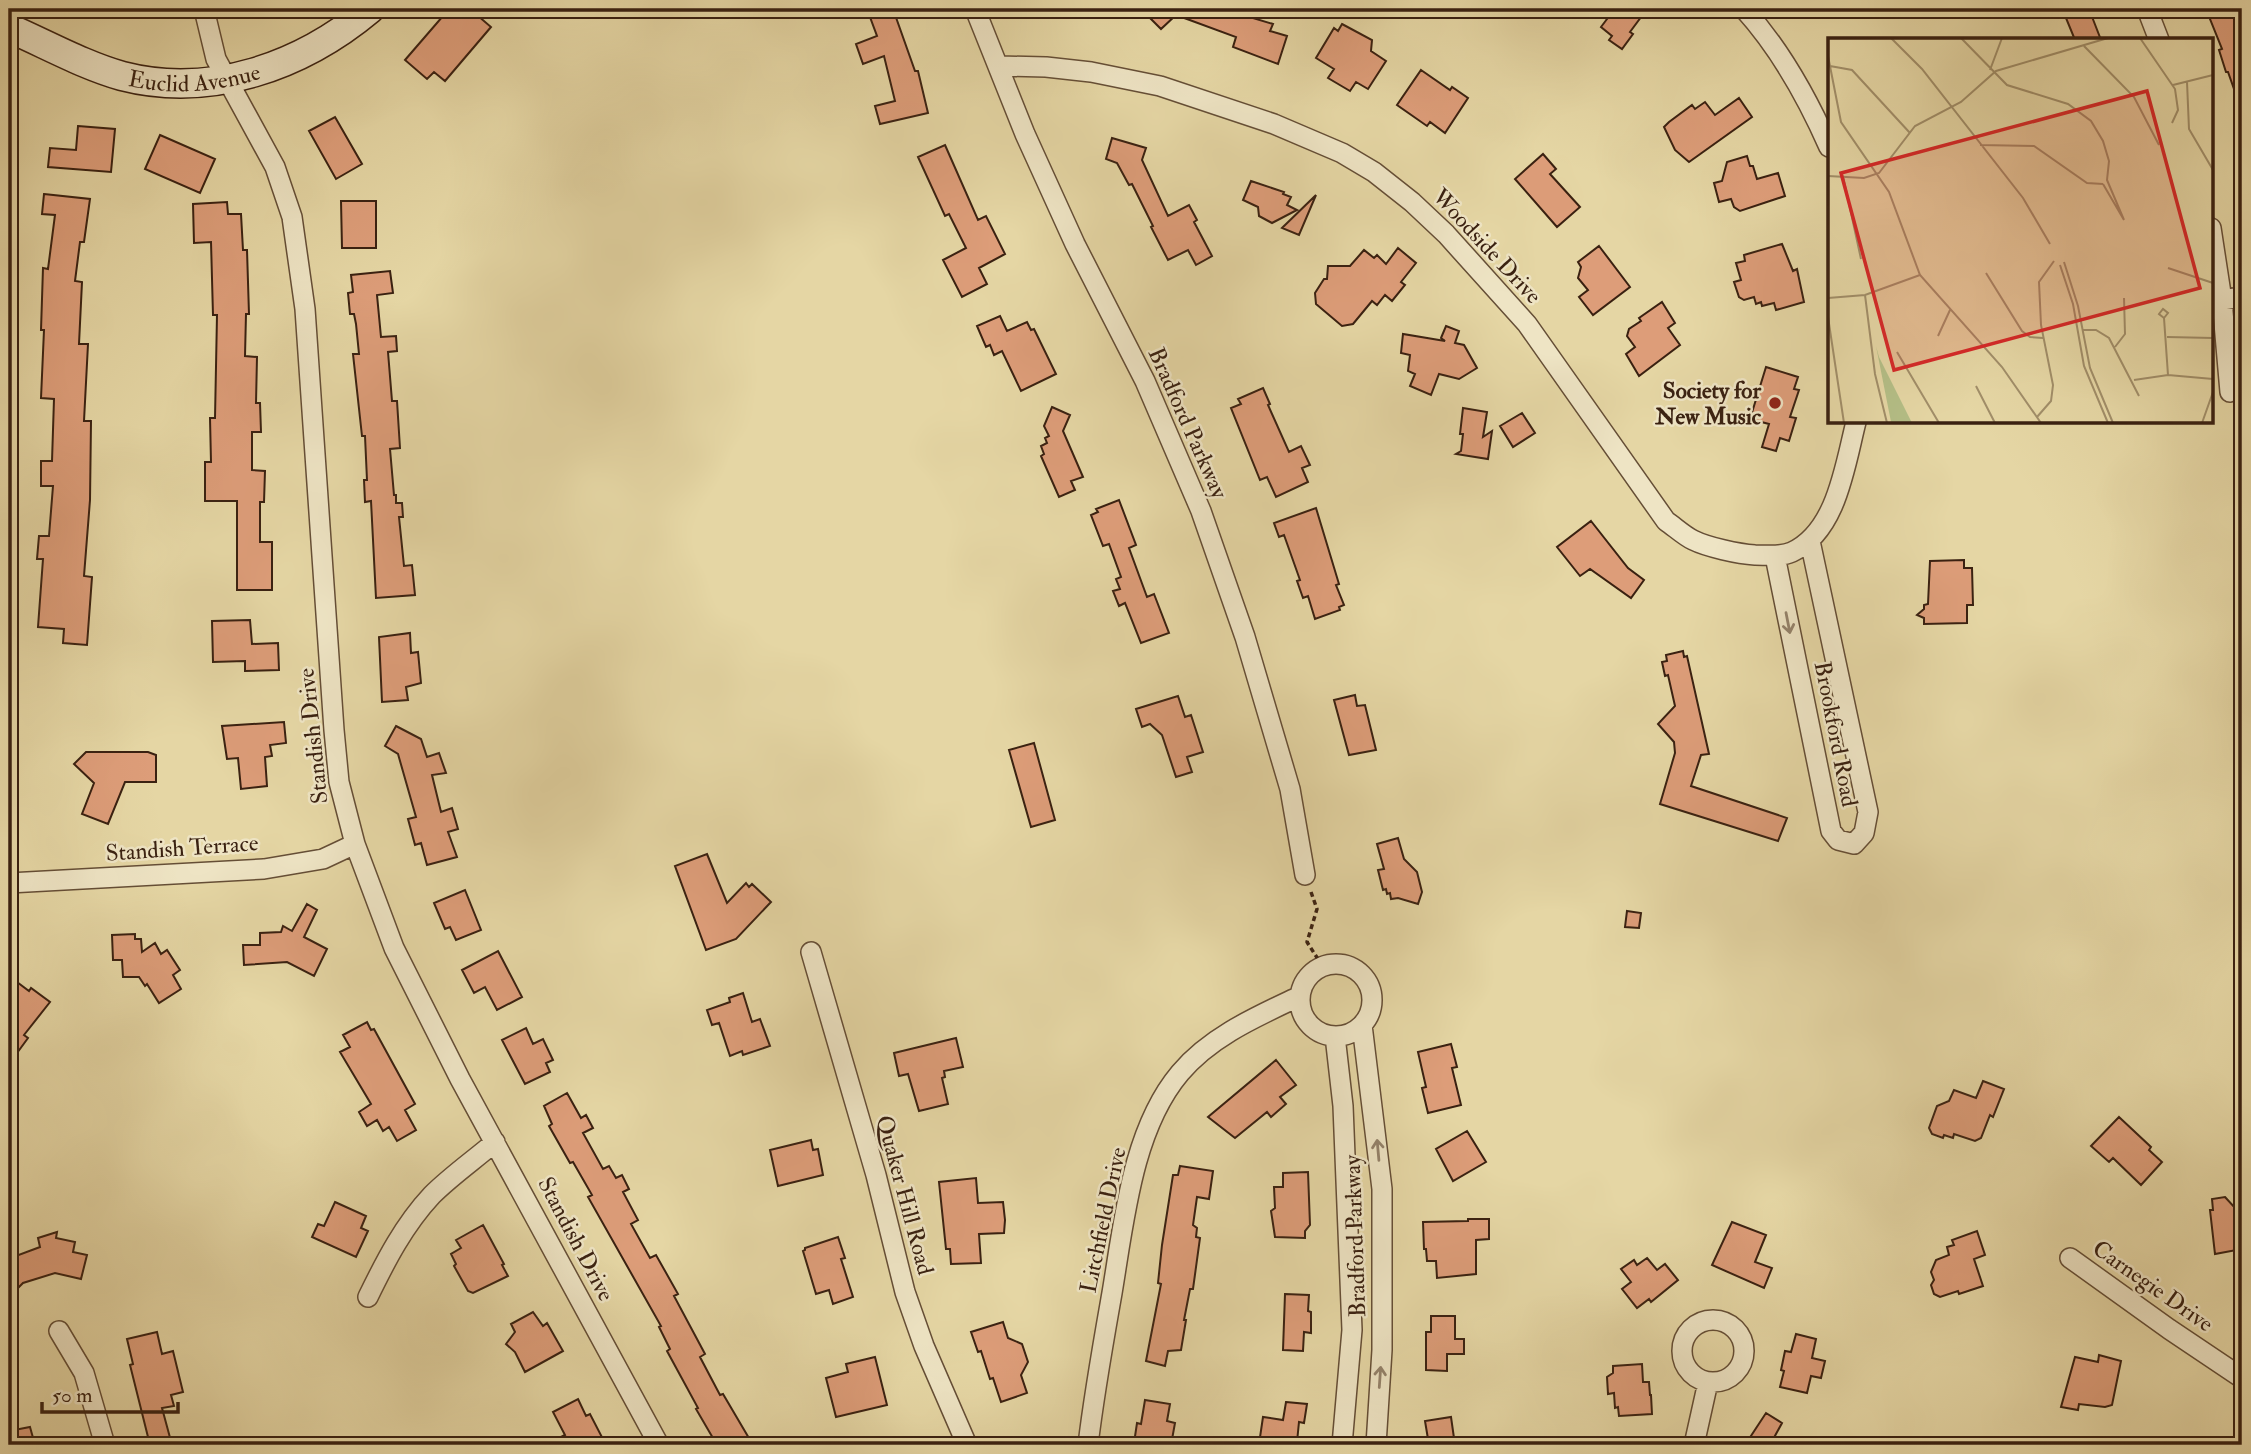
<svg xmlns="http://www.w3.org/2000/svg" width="2251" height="1454" font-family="'IM FELL Double Pica',serif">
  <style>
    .building { fill: #dd9d79; stroke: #3a2111; stroke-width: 2 }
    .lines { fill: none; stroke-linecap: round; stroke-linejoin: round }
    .street-casing { stroke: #654e36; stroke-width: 22 }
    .secondary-casing { stroke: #3a2111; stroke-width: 31 }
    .path { stroke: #3a2111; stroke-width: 3.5; stroke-dasharray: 5 3.5; stroke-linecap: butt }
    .street { stroke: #eee4c4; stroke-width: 19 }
    .secondary { stroke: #eee4c4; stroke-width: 28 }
    .oneway { stroke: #94826a }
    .poi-dot { fill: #8f2418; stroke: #eee4c4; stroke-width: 2.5 }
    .labels { text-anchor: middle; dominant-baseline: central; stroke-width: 5; stroke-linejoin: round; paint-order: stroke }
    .street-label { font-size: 23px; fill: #3a2111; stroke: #eee4c4 }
    .poi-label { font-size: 23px; font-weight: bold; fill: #3a2111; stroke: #eee4c4; text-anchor: end }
    .inset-road { fill: none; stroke: #a18e69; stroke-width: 2 }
    .view { fill: #d62828; fill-opacity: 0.15; stroke: #d62828; stroke-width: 3.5 }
    .inset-edge { fill: none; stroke: #3a2111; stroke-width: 3.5 }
  </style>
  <rect width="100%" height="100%" fill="#e5d6a4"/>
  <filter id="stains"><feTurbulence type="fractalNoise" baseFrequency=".00286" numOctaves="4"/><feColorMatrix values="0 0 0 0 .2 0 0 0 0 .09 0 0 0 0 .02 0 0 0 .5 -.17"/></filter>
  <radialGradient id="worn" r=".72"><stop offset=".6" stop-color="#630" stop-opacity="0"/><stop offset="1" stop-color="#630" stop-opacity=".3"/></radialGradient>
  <path class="building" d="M449,9H470L491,27L445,81L434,72L427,79L405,60Z
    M867,9H893L915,71H918L928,113L880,124L875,106L895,101L884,56L863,64L856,44L877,36Z
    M1141,9H1223L1273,24L1270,31L1287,36L1278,64L1233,47L1236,37L1176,15L1161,29Z
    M1593,9H1647L1630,32L1633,34L1622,49L1609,40L1612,36L1601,27L1607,19Z
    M2089,9L2101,40H2075L2066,18Z
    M2206,9H2234L2237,16L2242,14V106H2240L2228,72H2226L2219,50L2222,49Z
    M1342,24L1372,40L1371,51L1386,61L1368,89L1356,82L1350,91L1328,78L1334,69L1316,58L1334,28L1338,31Z
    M1421,70L1450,90L1452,87L1468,98L1445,133L1430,122L1427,126L1397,105Z
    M1739,98L1752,117L1689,162L1675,150L1664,127L1669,122L1692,105L1695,109L1705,102L1715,115Z
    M335,117L362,164L336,179L309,131Z
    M78,126L115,129L111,172L48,167L50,148L76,150Z
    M160,135L215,159L200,193L145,169Z
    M1112,138L1146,148L1142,160L1168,216L1189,205L1197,220L1194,222L1212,256L1196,265L1188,250L1168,260L1151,227L1153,226L1132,184L1129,185L1117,163L1106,159Z
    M945,145L978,220L986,216L1005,254L979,268L987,284L962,297L943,260L966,248L949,214L945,216L918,157Z
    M1543,154L1556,169L1550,174L1580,207L1557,227L1515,179Z
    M1747,156L1750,166H1753L1757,179L1778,173L1785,196L1740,211L1734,207L1731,199L1719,202L1714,183L1722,181L1727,162Z
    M1251,181L1284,192L1283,194L1291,197L1287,205L1297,210L1272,223L1259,216L1258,207L1243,200Z
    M44,194L90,199L84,242H80L75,281L82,282L79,344H88L84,421H91L90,500L84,576L92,577L87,645L63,643L64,629L38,627L43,559H37L39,536H49L53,486H41V461H52L54,399L41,398L44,330H41L43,268L48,269L55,215L42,214Z
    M1316,195L1299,235L1282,228Z
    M341,201H376V248H342Z
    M227,202L228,214H241L243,250H247L249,314H246L245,356L257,357L256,403H260L261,432H252V470L265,471L264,502H260V542H272V590H237V501H205V462H211L210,418H215L217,315H213L211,242L194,243L193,204Z
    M1782,244L1793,271L1797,269L1804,302L1776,310L1774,303L1762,306L1761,302L1756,304L1754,297L1744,300L1739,297L1734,282L1741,280L1736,263L1745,261L1744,255Z
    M1599,246L1630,287L1593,315L1579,297L1588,290L1578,278L1581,267L1578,262Z
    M1398,248L1416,263L1401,282L1405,285L1392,301L1385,295L1377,305L1372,301L1353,324L1342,326L1316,304L1315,293L1324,279H1327L1328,266H1350L1364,250L1374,258L1377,255L1386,264Z
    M390,271L393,293L377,295L381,337L396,336L397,351L388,352L392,401H397L400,448L390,449L394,495H396V503H402L403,517H399L404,566L412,565L415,595L376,598L371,501L365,502L364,480H367L365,436H362L353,354H359L356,324L354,314H350L348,293L353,292L351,275Z
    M1662,302L1675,323L1668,328L1680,345L1639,376L1626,354L1635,347L1627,336L1629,329L1641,321L1639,318Z
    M1000,316L1007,331L1027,322L1031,330L1034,329L1056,374L1021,391L1002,351L994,355L990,345L986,347L977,326Z
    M1446,326L1459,331L1455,343L1464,345L1477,368L1459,379L1439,374L1431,395L1410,386L1415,374L1408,371L1410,355L1401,353L1403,334L1445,341L1441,338Z
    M1766,367L1798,377L1794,389L1799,390L1790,417L1796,418L1789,441L1780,438L1776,451L1762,447L1769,424L1750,419Z
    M1263,388L1270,404L1268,405L1289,452L1301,446L1310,465L1302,468L1308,482L1276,497L1267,477L1260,480L1231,408L1241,404L1238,399Z
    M1052,407L1070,415L1063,431L1083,477L1071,481L1075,490L1059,497L1041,456L1044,454L1041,446L1047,443L1045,438L1049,436L1044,426Z
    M1463,408L1487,412L1483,437L1492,431L1488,459L1456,454L1461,451L1463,434H1460Z
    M1522,413L1535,433L1513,447L1500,426Z
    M1119,500L1136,545L1129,548L1147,597L1154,594L1169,633L1141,643L1125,603L1119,606L1113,591L1120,589L1116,579L1121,577L1109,544L1103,546L1091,515L1098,512L1096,509Z
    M1316,508L1339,584L1336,585L1344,605L1339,607L1340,610L1315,619L1308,596L1303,598L1297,581L1300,580L1284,535L1279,537L1274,523Z
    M1591,521L1628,568L1644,580L1631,598L1590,569L1580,576L1557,547Z
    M1964,560V568H1972L1973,605H1967V623L1924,624V618L1917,615L1924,609V605L1928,604L1930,561Z
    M250,620L252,644L278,643L279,670L245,671V661L213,662L212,621Z
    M410,633L411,653L418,652L421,683L406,687L408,700L382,702L379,637Z
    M1683,651L1684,657L1687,656L1709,754L1701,755L1691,786L1787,818L1778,841L1660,804L1675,753L1674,742L1658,724L1675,706L1668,675L1665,676L1662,662L1667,661L1666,655Z
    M1355,695L1357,706L1365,705L1376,750L1349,755L1334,700Z
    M1178,696L1185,717L1191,715L1203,752L1187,757L1192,772L1176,777L1162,735L1150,724L1142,727L1136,709Z
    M284,722L286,743L270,745L272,756L265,757L267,786L241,789L238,758L227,759L222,726Z
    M396,726L421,739L427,757L439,753L446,773L432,775L441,812L452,808L458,829L448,832L457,857L427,865L421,843L415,845L408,819L416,817L398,754L385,746Z
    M1034,743L1055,820L1031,827L1009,750Z
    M86,752H148L156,755V782H125L108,824L82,814L94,783L74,764Z
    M1398,838L1404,859L1417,872L1422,892L1418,904L1398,898L1391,899L1390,893L1387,894L1386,889L1383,890L1378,870L1384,869L1377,844Z
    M707,854L727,903L746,883L749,887L752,884L771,902L736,939L706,950L675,866Z
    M465,890L481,930L456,940L450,927L445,929L434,903Z
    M307,904L317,910L304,937L327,949L314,976L287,962L244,965L243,945H260V933L281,932L283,926L292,931Z
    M1627,911L1641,913L1639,928L1625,927Z
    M135,934V939H141L142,952L155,943L161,954L167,950L180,970L173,975L181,989L159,1003L147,984L145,986L139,977H123L122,960H113L112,935Z
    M498,951L522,997L497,1010L485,987L474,993L462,970Z
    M9,976L29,991L31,988L50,1002L24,1035L28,1038L9,1064Z
    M743,993L752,1022L760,1019L770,1046L743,1055L742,1051L730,1056L719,1023L712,1025L707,1010L730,1002L729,998Z
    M367,1022L371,1030L374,1029L415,1104L405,1110L416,1130L397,1141L389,1127L383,1131L377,1120L367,1126L359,1112L371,1104L340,1052L350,1047L343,1035Z
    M526,1028L533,1044L543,1039L553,1060L546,1063L550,1072L525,1084L502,1040Z
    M956,1038L963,1067L944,1071L945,1077L942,1078L948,1104L919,1111L908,1074L899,1076L894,1053Z
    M1451,1044L1457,1067L1452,1068L1461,1105L1428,1113L1422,1088L1426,1087L1418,1052Z
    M1276,1060L1296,1085L1280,1097L1286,1104L1271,1117L1267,1112L1235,1138L1208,1117Z
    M1983,1081L2004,1089L1993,1117L1990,1115L1981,1138L1975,1141L1954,1134L1953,1138L1944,1135L1943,1138L1932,1134L1929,1128L1937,1106L1949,1101L1954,1090L1976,1098Z
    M567,1093L581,1118L586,1115L593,1128L583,1133L603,1169L609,1166L616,1178L622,1175L629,1189L623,1192L638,1220L631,1224L650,1258L656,1255L678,1294L674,1296L705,1354L700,1357L720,1395L723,1394L753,1445H717L696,1409L698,1408L667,1351L670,1349L659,1327L661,1326L588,1197L592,1195L573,1162L570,1163L549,1126L552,1124L544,1106Z
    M2119,1117L2151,1147L2149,1150L2162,1162L2141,1185L2113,1158L2109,1162L2091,1146Z
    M1467,1131L1486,1162L1453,1181L1436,1149Z
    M811,1140L813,1150L818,1149L823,1175L778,1186L770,1150Z
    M1180,1166L1213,1171L1209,1199L1197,1197L1193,1225L1197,1228L1196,1237L1200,1238L1193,1289H1190L1184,1320H1186L1181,1350L1168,1351L1165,1366L1146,1361L1161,1284L1158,1283L1162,1245L1173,1175H1178Z
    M1308,1172L1310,1225L1305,1231V1238L1275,1237L1271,1211L1275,1208L1274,1187H1283V1173Z
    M976,1178L978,1203L1003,1202L1005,1220L1004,1233L979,1234L981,1263L951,1264L950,1249H946L939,1182Z
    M2225,1197L2235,1208L2242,1207V1249L2215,1254L2210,1210H2213L2212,1199Z
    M335,1202L366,1216L361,1228L368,1231L356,1257L312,1237L318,1224L324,1226Z
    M1468,1219H1489V1239L1476,1240V1274L1437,1278L1436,1261H1427L1426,1249H1424L1423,1222L1468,1221Z
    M1732,1222L1766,1235L1755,1262L1772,1268L1764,1288L1712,1265Z
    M483,1225L504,1264L502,1265L508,1276L473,1293L468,1291L454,1266L456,1264L451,1254L461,1248L456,1240Z
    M1977,1231L1985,1255L1974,1259L1983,1286L1959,1294L1958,1291L1940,1297L1934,1294L1931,1285L1934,1280L1931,1272L1936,1260L1949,1255L1947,1247L1954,1245L1952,1240Z
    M57,1232L56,1238L75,1242L73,1252L87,1255L81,1279L55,1273L23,1283L9,1297V1262L13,1257L40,1247L38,1238Z
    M838,1237L845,1258L841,1259L853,1297L833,1304L829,1290L816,1294L803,1251L805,1250V1248Z
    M1647,1258L1657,1270L1665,1264L1678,1280L1651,1302L1649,1299L1637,1308L1622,1289L1631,1282L1621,1269L1634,1260L1637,1265Z
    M1285,1294L1309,1295L1308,1311L1311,1312V1333L1304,1332L1303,1351L1283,1350Z
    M533,1312L543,1326L547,1323L563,1351L525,1372L515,1352L506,1344L515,1332L511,1324Z
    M1431,1316H1455V1339H1464V1354H1447V1371L1426,1370V1332H1431Z
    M1003,1322L1008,1338L1022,1344L1028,1362L1021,1375L1027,1393L1001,1402L993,1378L990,1379L981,1351L978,1352L971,1332Z
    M157,1332L162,1354L173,1351L183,1392L171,1395L174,1406L162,1408L172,1445H150L130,1365L133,1364L127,1339Z
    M1796,1334L1816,1339L1812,1358L1825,1361L1821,1378L1811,1376L1807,1393L1780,1387L1784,1371L1781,1370L1785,1351L1791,1352Z
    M2099,1355L2121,1361L2112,1405L2105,1407L2079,1404L2078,1410L2061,1407L2075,1357L2098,1362Z
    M875,1357L887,1405L836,1417L826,1378L848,1372L846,1364Z
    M1642,1364L1643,1382H1649L1650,1395H1651L1652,1414L1619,1416L1618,1407L1615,1408L1614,1393L1608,1394L1607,1377L1613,1373V1366Z
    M578,1399L586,1416L590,1414L606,1445H545L565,1435L553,1412Z
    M1145,1400L1170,1404L1167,1421L1175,1423L1171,1445H1139L1134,1443L1137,1423L1141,1424Z
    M1286,1402L1307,1404L1304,1423L1299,1422L1297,1442L1295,1445L1259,1444L1263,1417L1283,1420Z
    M1766,1413L1782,1423L1770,1445H1745Z
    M1451,1417L1455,1445H1429L1425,1421Z
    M30,1427L35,1445H9V1431Z"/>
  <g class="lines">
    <g class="street-casing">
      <path id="street" d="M204,9L216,59L275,167L292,217L305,309L334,730L339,782L355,844L394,948L460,1079L659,1445
        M975,9L1025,134L1075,244L1145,381L1201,511L1245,637L1290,789L1305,875
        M1744,9C1781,50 1807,97 1829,147
        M2147,9L2159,40
        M999,66L1046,67L1091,72L1160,86L1274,124L1342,153L1374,172L1412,202L1446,234L1527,324L1666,521C1675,527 1683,535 1693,540C1707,547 1738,554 1755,555C1767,555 1781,557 1792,552C1837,531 1845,465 1856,422
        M2211,228L2222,300L2230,392
        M2222,300L2242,297
        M1775,556L1831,831L1838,840L1854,844L1864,833L1868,812L1810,541
        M9,883L264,869L323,859L355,844
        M811,952L876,1175L905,1292L924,1346L967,1445
        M1300 1000a36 36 0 1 1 72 0a36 36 0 1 1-72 0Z
        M1362,1025L1382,1189V1350L1376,1445
        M1335,1036L1343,1106L1352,1330L1342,1445
        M2070,1258L2169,1329L2242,1378
        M368,1297C386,1260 404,1225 432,1195C451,1176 474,1160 495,1142
        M1682 1351a31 31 0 1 1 62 0a31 31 0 1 1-62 0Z
        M59,1331L84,1373L105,1445
        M1088,1445C1094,1394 1103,1344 1112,1293C1124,1222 1132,1130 1180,1073C1211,1036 1258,1016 1300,996
        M1694,1445L1708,1382"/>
    </g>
    <g class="secondary-casing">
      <g id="secondary">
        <path id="s1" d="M9,28C46,44 83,65 122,76C211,99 302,66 370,9"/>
      </g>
    </g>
    <path class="path" d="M1311,892L1317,909L1307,942L1323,967"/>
    <use href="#street" class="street"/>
    <use href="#secondary" class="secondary"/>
  </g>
  <defs><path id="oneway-shaft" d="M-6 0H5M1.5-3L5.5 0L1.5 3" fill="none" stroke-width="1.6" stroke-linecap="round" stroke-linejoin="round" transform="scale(1.75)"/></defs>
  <g class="oneway">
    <use href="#oneway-shaft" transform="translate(1788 623) rotate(79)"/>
    <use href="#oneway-shaft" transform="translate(1378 1150) rotate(-95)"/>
    <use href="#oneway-shaft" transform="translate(1380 1377) rotate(-86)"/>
  </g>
  <circle class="poi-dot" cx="1775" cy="403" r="7"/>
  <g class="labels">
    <g class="street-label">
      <text stroke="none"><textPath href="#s1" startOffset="196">Euclid Avenue</textPath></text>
      <text transform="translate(1487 246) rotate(47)">Woodside Drive</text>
      <text transform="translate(1188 423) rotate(66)">Bradford Parkway</text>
      <text transform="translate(1836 734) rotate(79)">Brookford Road</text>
      <text transform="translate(313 736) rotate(-96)">Standish Drive</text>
      <text transform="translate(182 848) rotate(-4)">Standish Terrace</text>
      <text transform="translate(905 1195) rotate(75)">Quaker Hill Road</text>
      <text transform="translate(1103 1220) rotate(-78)">Litchfield Drive</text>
      <text transform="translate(1355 1236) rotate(-92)">Bradford Parkway</text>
      <text transform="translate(576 1239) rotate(62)">Standish Drive</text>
      <text transform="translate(2153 1286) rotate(35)">Carnegie Drive</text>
    </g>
    <g class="poi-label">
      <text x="1761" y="390">Society for<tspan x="1761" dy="26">New Music</tspan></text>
    </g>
  </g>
  <g transform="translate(1828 38)">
    <rect width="385" height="385" fill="#e5d6a4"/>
    <path d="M48,308L51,319L84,385L63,384Z" fill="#b4be86"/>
    <path class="inset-road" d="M63,0L94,31L195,160L222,206M133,0L179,47L240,66L263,83L275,103L281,123L279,142L296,182L275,146M312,0L347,51L350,72L344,85M256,8L306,59L331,107M0,18L13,84L61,154L92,237L174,329L213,385M2,28L24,32L82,95M162,32L174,0M359,44L361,91L385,132M345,47L385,37M152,107L206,108L259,145L275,146M0,138L36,140L51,135L87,88L133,64L168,33L280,0M15,138L33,221M236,224L250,268L262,330L285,385M232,227L245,266L256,328L280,385M340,230L385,245M158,235L194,293L202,299L215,300M37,257L47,336L59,385M0,260L37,257L92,237M0,279L16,385M336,280L331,276L335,271L340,275L336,280L340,337M254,292H268L281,300L311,358M110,298L122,272M339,299L385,300M287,309L297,296L296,260M69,314L111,385M306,342L340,337L385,341M148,348L167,385M209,379L223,363L225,347L213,287L211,244L226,223M374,385L385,354"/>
    <path class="view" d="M319,53L372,250L66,332L13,135Z"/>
    <rect width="385" height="385" class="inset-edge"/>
  </g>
  <rect width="2251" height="1454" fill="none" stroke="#e5d6a4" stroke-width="35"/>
  <rect x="10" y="10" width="2230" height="1433" fill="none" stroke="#3a2111" stroke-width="3.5"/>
  <rect x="18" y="18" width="2216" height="1419" fill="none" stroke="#3a2111" stroke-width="2"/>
  <path d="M42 1402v10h136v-10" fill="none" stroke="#3a2111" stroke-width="3.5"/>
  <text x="52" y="1402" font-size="21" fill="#3a2111" stroke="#eee4c4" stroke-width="5" paint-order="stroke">50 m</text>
  <rect width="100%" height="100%" filter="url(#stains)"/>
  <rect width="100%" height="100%" fill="url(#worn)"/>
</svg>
